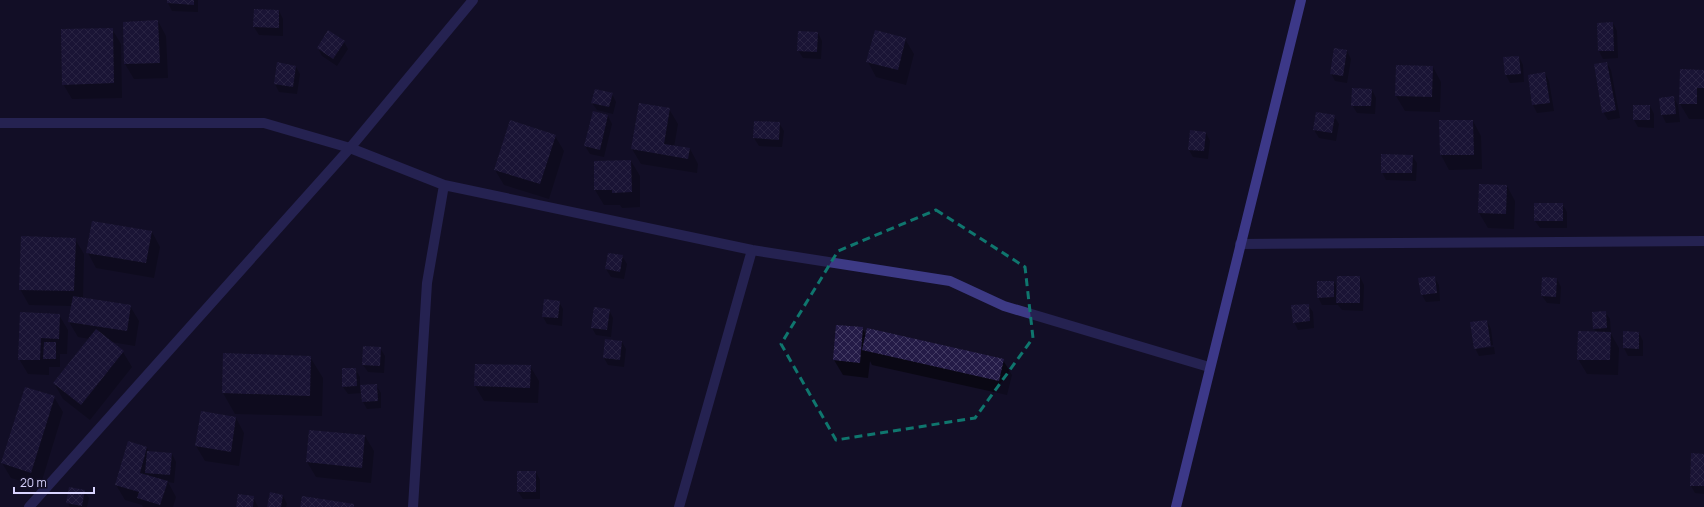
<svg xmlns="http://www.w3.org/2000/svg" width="1704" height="507" font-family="Manrope,sans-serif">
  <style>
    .shadow { fill: #0007 }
    .building { fill: url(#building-cross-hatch) }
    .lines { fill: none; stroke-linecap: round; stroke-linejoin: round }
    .minor { stroke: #3d3a85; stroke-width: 10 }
    .secondary { stroke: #6f6bff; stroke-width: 10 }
    .marked { fill: none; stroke: #0f766e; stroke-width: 3; stroke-dasharray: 8 5; stroke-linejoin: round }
  </style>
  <defs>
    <pattern id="building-cross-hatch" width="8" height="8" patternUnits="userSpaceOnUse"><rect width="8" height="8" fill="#241b47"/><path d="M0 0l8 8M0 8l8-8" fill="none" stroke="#433b63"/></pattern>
  </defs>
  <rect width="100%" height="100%" fill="#130f26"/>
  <path class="shadow" d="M168,0H198V12L172,11L168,3Z
    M255,10L279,11L283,19V36L259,35L254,27Z
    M158,21L166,36L168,78L134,79L125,64L124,23Z
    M1613,23L1617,31L1618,58L1603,59L1599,51Z
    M112,29L121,44L122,98L72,99L63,84Z
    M818,33L822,41L821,59L803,58L798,50Z
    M905,39L914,54L906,85L876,77L868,62Z
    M344,42L348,49L337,66L322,56L318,48Z
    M1347,51L1351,59L1347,83L1335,81L1331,73Z
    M1519,57L1523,65L1524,82L1510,83L1506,75L1504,58Z
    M1607,63L1611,70L1620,118L1608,120L1603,112Z
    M1397,66L1433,67L1441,82L1440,112L1405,111L1396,96Z
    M296,67L300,74L297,94L279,92L275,84Z
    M1704,71V119H1689L1680,104Z
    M1545,73L1549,81L1554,111L1537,113L1533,105L1529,76Z
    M1372,90L1376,98L1375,114L1357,113L1352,105Z
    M612,94L616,102L613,114L597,110L592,103Z
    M1674,98L1678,105L1680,122L1666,123L1662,115L1660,99Z
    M1650,106L1654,114V128L1638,127L1634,120Z
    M669,109L678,124L674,147L690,149L698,164L697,173L641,164L632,149Z
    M1317,113L1334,116L1339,124L1336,141L1319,138L1314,130Z
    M608,116L612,124L604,157L590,154L585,146Z
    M1473,121L1481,136L1482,169L1449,170L1441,155Z
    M779,123L784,131L782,147L759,146L754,138Z
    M1206,133L1210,141L1208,159L1193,157L1189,150Z
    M555,136L564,151L549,199L504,185L495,170Z
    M1412,156L1417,163L1416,181L1386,180L1382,172Z
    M631,161L640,176V207L622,208L620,205H604L595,190Z
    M1507,186L1515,201L1514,229L1488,228L1479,213Z
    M1562,204L1567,212V228H1540L1535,221Z
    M152,232L160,247L154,278L96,268L88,253Z
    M75,239L84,254L83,298L130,306L139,321L135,346L111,342L123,352L132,367L90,420L63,399L54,383L90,339L78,337L69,322L72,306L29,305L20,289Z
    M622,256L627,264L624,279L611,277L606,269Z
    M1360,277L1364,285L1363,311L1342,310L1338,305H1322L1318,297L1334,282L1338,288Z
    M1434,277L1439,285L1440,301L1426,302L1422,295Z
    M1557,279L1561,287L1560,304L1547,303L1542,296Z
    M559,302L563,309L562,326L547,324L543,317Z
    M1308,305L1313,312L1314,328L1298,330L1294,322Z
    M609,310L613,318L611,337L596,335L592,328Z
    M1605,312L1610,319L1611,334L1619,348L1618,375L1587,374L1578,359L1597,333L1594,329L1593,313Z
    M59,315L68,330L67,354H60V367H49V375L28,374L19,359Z
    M1487,321L1491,329L1493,345L1476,347V349L1494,347L1495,354L1479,356L1475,348Z
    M837,326L862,328L866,335L1003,360L1012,375L1007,395L872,365L870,361L868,378L843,375L834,360Z
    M1639,333L1643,341V356H1628L1624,348Z
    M622,342L626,349L624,367L608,365L604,358Z
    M380,348L385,356L384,373L368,372L363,365Z
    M224,354L310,357L323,378L322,416L235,414L223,393Z
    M530,366L539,381L538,403L484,401L475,386Z
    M355,369L360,377V386L376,385L381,393V408L367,409L363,402L362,393L348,394L343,387Z
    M54,397L63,412L40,487L11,478L2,463Z
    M236,418L244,433L239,466L205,461L196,446Z
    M365,436L374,451L371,483L316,477L307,462Z
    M129,443L147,448L149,452L172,454L176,462L174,483L168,482L176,497L173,507H143L142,505L125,500L116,485Z
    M1704,455V494L1695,493L1691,486Z
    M536,472L540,480V499H523L518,492Z
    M84,491L89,498L87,507H70L68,503Z
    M283,496L287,504L286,507H268Z
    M253,497L258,507H237Z"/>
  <path class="building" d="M167,0H194V5L167,3Z
    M254,9L279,10V28L253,27Z
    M158,20L160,63L124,64L123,22Z
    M1613,22L1614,51H1598L1597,23Z
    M113,28L114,83L62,85L61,29Z
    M328,30L345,41L333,59L317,48Z
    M875,30L906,38L898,70L866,62Z
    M798,31L818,32L817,52L797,51Z
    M1334,48L1347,50L1343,76L1330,74Z
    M1519,56L1521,74L1505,75L1503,57Z
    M277,62L296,66L293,87L274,84Z
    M1607,62L1616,110L1602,113L1594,64Z
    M1396,65L1433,66L1432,97L1395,96Z
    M1680,69L1704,70V88H1697V104H1679Z
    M1545,72L1550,103L1532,105L1528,75Z
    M1352,88L1372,89L1371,106H1351Z
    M595,89L613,93L609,107L591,103Z
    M1674,96L1676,114L1661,115L1659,98Z
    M639,103L670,108L664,144L690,148L688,159L631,149Z
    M1633,105H1650V120H1633Z
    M593,111L608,115L600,150L584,146Z
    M1316,112L1335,115L1332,133L1313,130Z
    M510,120L556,135L540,184L494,170Z
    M1439,120H1473L1474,155H1440Z
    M754,121L780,122L779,140L753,138Z
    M1190,130L1206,132L1204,151L1188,150Z
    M1381,154L1413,155L1412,173H1381Z
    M631,160L632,192L612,193V190H594V161Z
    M1479,184L1507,185L1506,214L1478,213Z
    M1534,203H1563V221H1534Z
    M92,221L152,231L146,263L86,253Z
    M21,236L76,238L74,291L19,290Z
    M608,253L623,255L620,272L605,269Z
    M1337,276H1360V303H1336Z
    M1435,276L1437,293L1421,295L1418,278Z
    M1542,277L1557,278L1556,297L1541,296Z
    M1317,281H1334V297L1317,298Z
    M73,296L131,305L127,331L68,322Z
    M544,299L560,301L558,318L542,317Z
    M1309,304L1310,321L1293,323L1291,305Z
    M594,307L610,309L607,330L591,328Z
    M1606,311L1607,328L1593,329L1592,312Z
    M20,312L60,314L59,339L41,338L40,360H18Z
    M1487,320L1491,346L1474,349L1470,322Z
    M836,325L863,327L860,363L833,360Z
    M867,328L1004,359L999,381L862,350Z
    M96,329L124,351L81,405L53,383Z
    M1578,331L1611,332L1610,360H1577Z
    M1623,331L1639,332V349L1623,348Z
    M605,339L622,341L620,360L603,358Z
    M44,342H56V359H43Z
    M363,346L381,347L380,366L362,365Z
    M223,353L311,356L310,396L222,393Z
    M475,364L531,365L530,388L474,386Z
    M342,368H356L357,386L342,387Z
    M377,384L378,401L362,402L360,385Z
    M25,387L55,396L31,473L1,463Z
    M201,411L236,417L231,452L195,446Z
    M309,430L365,435L362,468L306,462Z
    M128,441L147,447L140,473L168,481L160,505L137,498L139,492L115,485Z
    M147,451L172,453L170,475L145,473Z
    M1691,453L1704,454V486H1690Z
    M517,471H536V492H517Z
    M69,487L85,490L82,506L66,503Z
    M270,492L283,495L281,507H267Z
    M238,494L254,496L253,507H236Z
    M302,496L354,504V507H300Z"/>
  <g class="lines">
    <path class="minor" d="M0,123H264L350,148L444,185L752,250L950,281L1004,306L1209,367
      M1240,244L1704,241
      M29,507L350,148L473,0
      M413,507L427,283L444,185
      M679,507L752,250"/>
    <path class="secondary" d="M1176,507L1301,0"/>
  </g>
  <path d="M0 0H1704V507H0ZM936,210L1025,267L1033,338L975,418L836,440L781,344L838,251Z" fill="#130f26" fill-opacity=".55" fill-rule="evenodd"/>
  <path class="marked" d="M936,210L1025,267L1033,338L975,418L836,440L781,344L838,251Z"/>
  <path d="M14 487v6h80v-6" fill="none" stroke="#d9d4ff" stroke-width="2"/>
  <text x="20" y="487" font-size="12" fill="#d9d4ff" stroke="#130f26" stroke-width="3" paint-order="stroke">20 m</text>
</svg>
